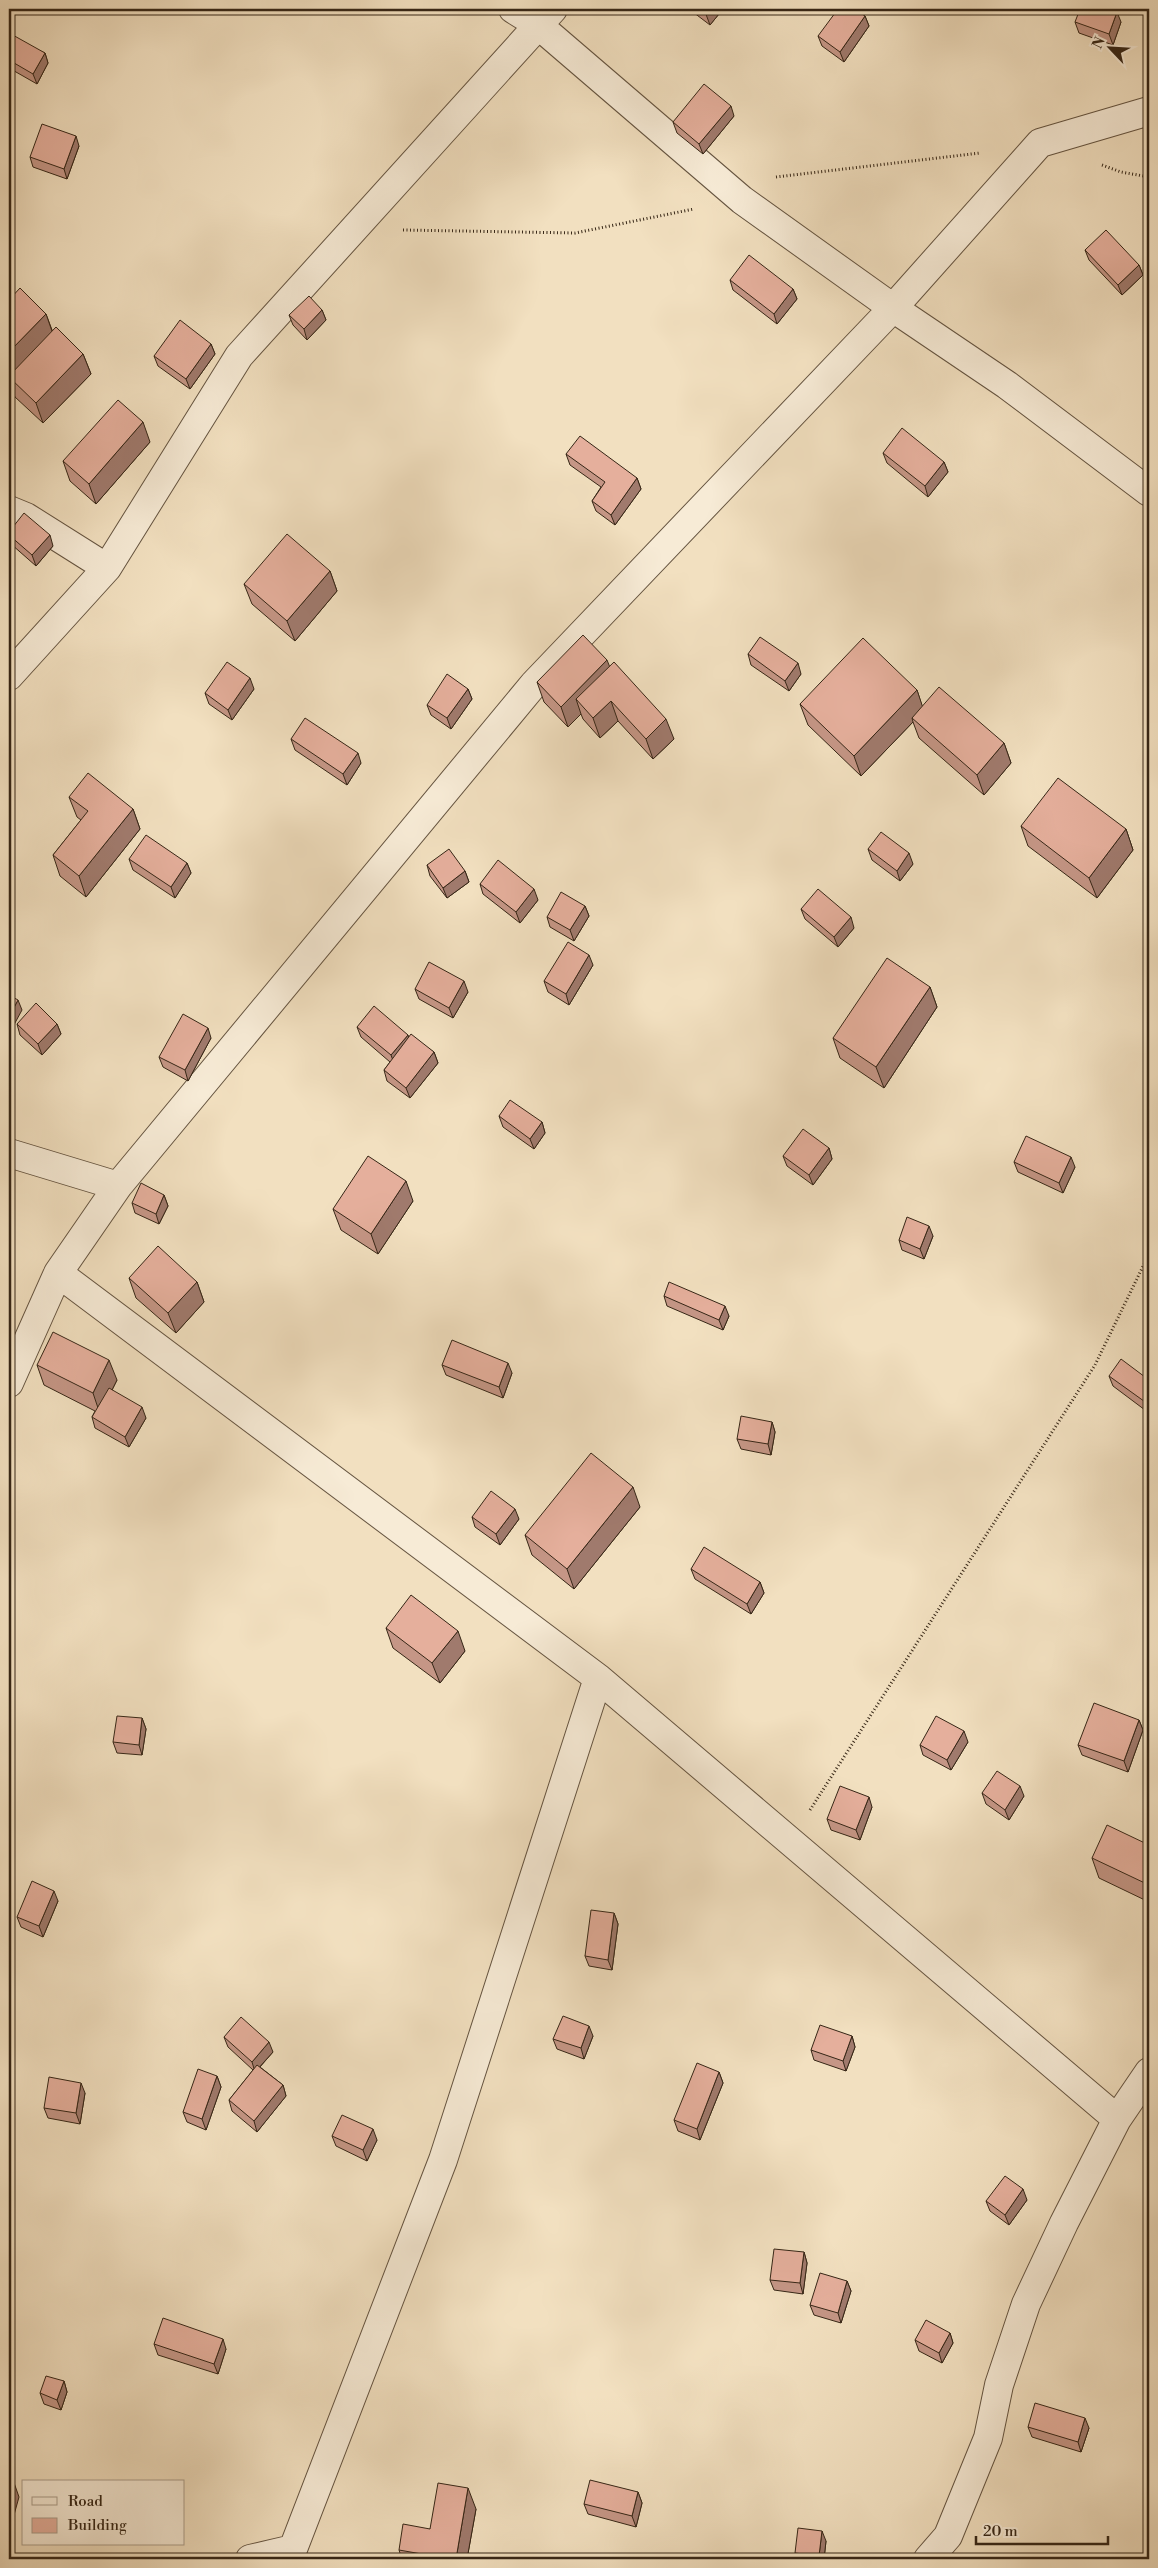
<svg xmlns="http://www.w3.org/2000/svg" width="1158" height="2568" font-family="'Libre Bodoni',serif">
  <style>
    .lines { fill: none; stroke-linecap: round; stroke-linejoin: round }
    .minor-casing { stroke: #655440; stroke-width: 30 }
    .path { stroke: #362616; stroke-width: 3; stroke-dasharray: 1 2.5; stroke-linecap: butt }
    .minor { stroke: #f7ebd6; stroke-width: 28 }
    .wall { fill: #c59686; stroke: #362616 }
    .shaded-wall { fill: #a07a6d; stroke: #362616 }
    .building { fill: #e5af9c; stroke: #362616 }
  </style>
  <rect width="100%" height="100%" fill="#f2e0c0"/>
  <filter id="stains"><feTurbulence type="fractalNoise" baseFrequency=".004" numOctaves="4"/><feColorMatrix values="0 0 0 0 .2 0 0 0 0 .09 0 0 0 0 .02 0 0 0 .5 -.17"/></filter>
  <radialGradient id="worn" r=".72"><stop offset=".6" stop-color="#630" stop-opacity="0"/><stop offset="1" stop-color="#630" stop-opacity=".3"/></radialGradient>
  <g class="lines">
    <g class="minor-casing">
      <path id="minor" d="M513,9L537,24L742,200L893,308L1007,385L1149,492
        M9,510L26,517L107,568L9,676
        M107,568L239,356L553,9
        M9,1153L118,1186L58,1273L598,1678
        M118,1186L534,684L893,308L1040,143L1149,111
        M9,1383L58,1273
        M293,2549L443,2160L598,1678L1117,2119
        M250,2559L293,2549L289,2559
        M928,2559L948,2536L988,2438L999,2385L1026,2304L1064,2223L1117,2119L1149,2072"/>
    </g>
    <path class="path" d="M1102,165L1121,172L1149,177
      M776,177L980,153
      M403,230L575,233L694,209
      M810,1810L1095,1365L1149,1254"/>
    <use href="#minor" class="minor"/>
  </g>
  <path class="wall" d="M689,9H723L710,25Z
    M865,16L869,26L844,62L822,46L818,36Z
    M1075,22H1121L1113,45L1079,33Z
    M9,37L45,53L48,63L37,84L9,68Z
    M734,116L703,154L677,133L673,122Z
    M79,146L67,179L33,167L30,157Z
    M1085,250L1139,265L1143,275L1122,295L1089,260Z
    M730,280L793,289L797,299L777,324L733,290Z
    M9,300L46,314L52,330L83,354L91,374L43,423L15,397L9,380Z
    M322,310L326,320L307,340L293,325L289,315Z
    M211,344L215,354L190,389L158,366L154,356Z
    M150,442L96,504L70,481L63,461Z
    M883,453L944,462L948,472L928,497L887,463Z
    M566,454L637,478L641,489L615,525L596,511L592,501L601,487L570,465Z
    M9,532L53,546L36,566L11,544L9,537Z
    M330,571L337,591L295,641L252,604L244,584Z
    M748,654L801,674L789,691L751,665Z
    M610,667L674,739L653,759L618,721L600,738L583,719L581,714L568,727L544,702L537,682Z
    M254,689L232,720L209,704L205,693Z
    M468,689L472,699L451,729L431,715L427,705Z
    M917,690L922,706L1004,743L1011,763L984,795L919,738L913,722L861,776L808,725L800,704Z
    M291,739L361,763L347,785L295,750Z
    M69,797L133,809L140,829L86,897L60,876L53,855L81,820L77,817Z
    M1021,826L1126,829L1133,850L1097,898L1028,846Z
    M868,849L913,864L900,881L872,860Z
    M129,859L187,863L191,873L175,898L133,870Z
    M427,865L465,871L469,882L447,898L430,876Z
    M480,884L538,900L520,923L483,894Z
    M585,906L589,916L574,941L550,927L547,917Z
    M801,909L854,928L838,947L805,919Z
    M593,965L569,1005L548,992L544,981Z
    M930,987L937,1007L884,1088L840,1058L833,1038Z
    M415,989L468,992L453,1018L419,999Z
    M17,1024H57L61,1034L42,1055L20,1035Z
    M357,1027L409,1037L434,1052L438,1063L410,1098L387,1081L384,1070L390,1062L361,1037Z
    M211,1038L188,1081L163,1067L159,1057Z
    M499,1116L542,1122L545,1133L534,1149L503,1127Z
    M829,1148L832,1159L813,1185L787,1166L783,1156Z
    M1014,1162L1075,1167L1063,1193L1018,1172Z
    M164,1195L168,1206L159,1224L135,1213L132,1203Z
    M413,1201L378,1254L341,1230L333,1209Z
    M933,1236L924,1259L902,1250L899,1240Z
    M129,1278L197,1282L204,1302L176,1333L136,1298Z
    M664,1296L729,1316L723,1330L667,1306Z
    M37,1365L117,1380L112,1390L146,1418L129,1447L95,1428L92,1417L95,1411L44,1385Z
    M442,1365L512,1373L503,1398L446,1375Z
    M1109,1376L1149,1380V1413L1113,1386Z
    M772,1422L775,1432L771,1455L741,1449L737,1439Z
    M640,1507L574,1589L532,1555L525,1535Z
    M472,1517L519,1519L500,1545L475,1527Z
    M691,1569L760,1582L764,1593L751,1614L695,1579Z
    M386,1628L465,1651L440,1683L393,1648Z
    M142,1718L146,1729L142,1755L117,1753L113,1742Z
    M1139,1720L1143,1730L1128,1772L1082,1755L1078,1745Z
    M968,1742L951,1770L923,1755L920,1745Z
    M982,1793L1024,1796L1009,1820L986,1804Z
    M872,1807L860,1840L831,1830L827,1819Z
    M1149,1845V1902L1099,1878L1092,1858Z
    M58,1901L43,1937L21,1927L17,1917Z
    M614,1913L618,1924L612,1970L589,1966L585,1956Z
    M593,2036L584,2059L557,2049L553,2039Z
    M852,2036L855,2047L846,2071L814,2060L811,2050Z
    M224,2037L273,2052L260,2067L283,2085L286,2096L257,2132L232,2111L229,2100L253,2070L228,2047Z
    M719,2072L723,2083L700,2140L678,2131L674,2120Z
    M217,2076L221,2087L206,2130L187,2122L183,2112Z
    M85,2093L80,2124L48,2118L44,2108Z
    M332,2136L377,2140L367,2161L336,2146Z
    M1027,2200L1009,2225L990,2211L986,2201Z
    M804,2252L807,2263L803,2294L774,2290L770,2280Z
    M847,2281L851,2291L841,2323L814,2315L810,2305Z
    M950,2333L953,2343L942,2363L919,2351L915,2340Z
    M154,2344L226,2349L218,2374L158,2355Z
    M64,2381L67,2392L61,2410L44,2404L40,2393Z
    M1028,2427L1089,2428L1081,2452L1032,2437Z
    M638,2492L642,2503L636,2527L588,2514L584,2504Z
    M476,2509L467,2559H402L399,2550L430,2529Z
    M826,2541L824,2559H797L795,2553Z"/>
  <path class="shaded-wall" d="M704,9H723L710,25Z
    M1117,12L1121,22L1113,45L1109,34Z
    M865,16L869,26L844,62L840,52Z
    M45,53L48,63L37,84L33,74Z
    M731,106L734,116L703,154L699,144Z
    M76,136L79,146L67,179L64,169Z
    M1139,265L1143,275L1122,295L1118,285Z
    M793,289L797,299L777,324L774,314Z
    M322,310L326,320L307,340L304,329Z
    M46,314L53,334L9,377V352Z
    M211,344L215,354L190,389L186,379Z
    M83,354L91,374L43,423L36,403Z
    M143,422L150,442L96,504L89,484Z
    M944,462L948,472L928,497L925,486Z
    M637,478L641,489L615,525L611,515Z
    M50,535L53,546L36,566L32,555Z
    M330,571L337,591L295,641L287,621Z
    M607,660L615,680L576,699L581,714L568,727L561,707Z
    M798,663L801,674L789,691L785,681Z
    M250,678L254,689L232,720L228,710Z
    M468,689L472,699L451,729L447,718Z
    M917,690L924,711L912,718L913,722L861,776L854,756Z
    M611,701L618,721L600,738L593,718Z
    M666,719L674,739L653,759L646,739Z
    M9,740L12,748L9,754Z
    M1004,743L1011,763L984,795L977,775Z
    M358,753L361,763L347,785L343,774Z
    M133,809L140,829L86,897L79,876Z
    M1126,829L1133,850L1097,898L1089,878Z
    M909,853L913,864L900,881L897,871Z
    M187,863L191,873L175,898L171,887Z
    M465,871L469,882L447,898L443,888Z
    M534,889L538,900L520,923L516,912Z
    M585,906L589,916L574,941L570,930Z
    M851,917L854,928L838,947L834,937Z
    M589,955L593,965L569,1005L566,994Z
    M464,981L468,992L453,1018L449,1008Z
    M930,987L937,1007L884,1088L876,1067Z
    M18,1000L22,1010L9,1034V1017Z
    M57,1024L61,1034L42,1055L38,1044Z
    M208,1028L211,1038L188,1081L185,1070Z
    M408,1035L412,1045L395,1066L391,1055Z
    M434,1052L438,1063L410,1098L406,1088Z
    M542,1122L545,1133L534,1149L530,1139Z
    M829,1148L832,1159L813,1185L809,1175Z
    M1071,1157L1075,1167L1063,1193L1059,1183Z
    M406,1181L413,1201L378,1254L371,1234Z
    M164,1195L168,1206L159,1224L156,1214Z
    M929,1226L933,1236L924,1259L920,1249Z
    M197,1282L204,1302L176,1333L168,1313Z
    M725,1306L729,1316L723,1330L719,1320Z
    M109,1360L117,1380L100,1414L93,1393Z
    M508,1363L512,1373L503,1398L499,1387Z
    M142,1407L146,1418L129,1447L125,1437Z
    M772,1422L775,1432L771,1455L768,1444Z
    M633,1487L640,1507L574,1589L567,1569Z
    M515,1509L519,1519L500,1545L496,1534Z
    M760,1582L764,1593L751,1614L747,1604Z
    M458,1631L465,1651L440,1683L432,1663Z
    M142,1718L146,1729L142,1755L139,1745Z
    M1139,1720L1143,1730L1128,1772L1124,1761Z
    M964,1731L968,1742L951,1770L947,1760Z
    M1020,1786L1024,1796L1009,1820L1005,1810Z
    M869,1797L872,1807L860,1840L856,1830Z
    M54,1891L58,1901L43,1937L39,1926Z
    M614,1913L618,1924L612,1970L608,1960Z
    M589,2026L593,2036L584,2059L581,2048Z
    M852,2036L855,2047L846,2071L843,2061Z
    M269,2042L273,2052L255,2072L252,2062Z
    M719,2072L723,2083L700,2140L697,2129Z
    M217,2076L221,2087L206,2130L202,2119Z
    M81,2083L85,2093L80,2124L76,2113Z
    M283,2085L286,2096L257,2132L254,2121Z
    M373,2129L377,2140L367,2161L363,2150Z
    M1023,2189L1027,2200L1009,2225L1005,2215Z
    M804,2252L807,2263L803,2294L800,2283Z
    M847,2281L851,2291L841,2323L838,2313Z
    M950,2333L953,2343L942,2363L939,2353Z
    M223,2339L226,2349L218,2374L214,2364Z
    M64,2381L67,2392L61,2410L57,2400Z
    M1085,2418L1089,2428L1081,2452L1078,2442Z
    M12,2477L19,2497L9,2533V2487Z
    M468,2488L476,2509L467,2559H456Z
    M638,2492L642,2503L636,2527L632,2516Z
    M822,2531L826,2541L824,2559H820L819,2556Z"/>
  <path class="building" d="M838,9H855L865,16L840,52L818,36Z
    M1080,9H1108L1117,12L1109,34L1075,22Z
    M11,34L45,53L33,74L9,60V37Z
    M704,84L731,106L699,144L673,122Z
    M42,124L76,136L64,169L30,157Z
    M1106,230L1139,265L1118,285L1085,250Z
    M749,255L793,289L774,314L730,280Z
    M20,288L46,314L9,352V300Z
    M309,296L322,310L304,329L289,315Z
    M180,320L211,344L186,379L154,356Z
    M56,327L83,354L36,403L9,377V376Z
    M118,400L143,422L89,484L63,461Z
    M902,428L944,462L925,486L883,453Z
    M580,436L637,478L611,515L592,501L605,482L566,454Z
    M24,513L50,535L32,555L9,535V532Z
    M287,534L330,571L287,621L244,584Z
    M583,635L607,660L561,707L537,682Z
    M760,637L798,663L785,681L748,654Z
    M863,638L917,690L854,756L800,704Z
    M227,662L250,678L228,710L205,693Z
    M614,662L666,719L646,739L611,701L593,718L576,699Z
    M447,674L468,689L447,718L427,705Z
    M939,687L1004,743L977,775L912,718Z
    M305,718L358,753L343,774L291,739Z
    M88,773L133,809L79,876L53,855L88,811L69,797Z
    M1058,778L1126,829L1089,878L1021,826Z
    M881,832L909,853L897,871L868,849Z
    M146,835L187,863L171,887L129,859Z
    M449,849L465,871L443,888L427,865Z
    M498,860L534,889L516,912L480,884Z
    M818,889L851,917L834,937L801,909Z
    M561,892L585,906L570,930L547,917Z
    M568,942L589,955L566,994L544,981Z
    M887,958L930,987L876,1067L833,1038Z
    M429,962L464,981L449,1008L415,989Z
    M9,995L18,1000L9,1017Z
    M36,1003L57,1024L38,1044L17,1024Z
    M374,1006L408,1035L391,1055L357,1027Z
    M183,1014L208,1028L185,1070L159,1057Z
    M411,1034L434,1052L406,1088L384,1070Z
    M510,1100L542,1122L530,1139L499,1116Z
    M803,1129L829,1148L809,1175L783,1156Z
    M1026,1136L1071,1157L1059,1183L1014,1162Z
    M368,1156L406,1181L371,1234L333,1209Z
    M141,1183L164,1195L156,1214L132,1203Z
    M907,1217L929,1226L920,1249L899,1240Z
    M158,1246L197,1282L168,1313L129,1278Z
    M669,1282L725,1306L719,1320L664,1296Z
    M53,1332L109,1360L93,1393L37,1365Z
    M452,1340L508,1363L499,1387L442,1365Z
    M1121,1359L1149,1380V1403L1148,1404L1109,1376Z
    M109,1388L142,1407L125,1437L92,1417Z
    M741,1416L772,1422L768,1444L737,1439Z
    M591,1453L633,1487L567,1569L525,1535Z
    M491,1491L515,1509L496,1534L472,1517Z
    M704,1547L760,1582L747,1604L691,1569Z
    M411,1595L458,1631L432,1663L386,1628Z
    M1094,1703L1139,1720L1124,1761L1078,1745Z
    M117,1716L142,1718L139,1745L113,1742Z
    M936,1716L964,1731L947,1760L920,1745Z
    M997,1771L1020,1786L1005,1810L982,1793Z
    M840,1786L869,1797L856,1830L827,1819Z
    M1107,1825L1149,1845V1885L1092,1858Z
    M32,1881L54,1891L39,1926L17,1917Z
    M591,1910L614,1913L608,1960L585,1956Z
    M563,2016L589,2026L581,2048L553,2039Z
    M241,2017L269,2042L252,2062L224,2037Z
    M820,2025L852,2036L843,2061L811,2050Z
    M697,2063L719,2072L697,2129L674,2120Z
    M257,2065L283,2085L254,2121L229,2100Z
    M198,2069L217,2076L202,2119L183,2112Z
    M49,2077L81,2083L76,2113L44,2108Z
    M342,2115L373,2129L363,2150L332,2136Z
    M1005,2176L1023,2189L1005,2215L986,2201Z
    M774,2249L804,2252L800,2283L770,2280Z
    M820,2273L847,2281L838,2313L810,2305Z
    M163,2318L223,2339L214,2364L154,2344Z
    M926,2320L950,2333L939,2353L915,2340Z
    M46,2376L64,2381L57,2400L40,2393Z
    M1035,2403L1085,2418L1078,2442L1028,2427Z
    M9,2476L12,2477L9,2487Z
    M590,2480L638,2492L632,2516L584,2504Z
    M438,2483L468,2488L456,2559H450L399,2550L403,2524L430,2529Z
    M798,2528L822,2531L819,2556L795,2553Z"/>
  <rect width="1158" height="2568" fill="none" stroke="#f2e0c0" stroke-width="30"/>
  <rect x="10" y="10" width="1138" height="2548" fill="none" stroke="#362616" stroke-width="2.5"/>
  <rect x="15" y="15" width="1128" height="2538" fill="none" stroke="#362616"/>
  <rect x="22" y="2480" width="162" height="65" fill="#f7ebd6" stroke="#aa9c89"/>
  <rect x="32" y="2497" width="25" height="8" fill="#f7ebd6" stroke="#aa9c89"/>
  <text x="68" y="2506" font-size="15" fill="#362616">Road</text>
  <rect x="32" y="2518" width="25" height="15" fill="#e5af9c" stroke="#aa9c89"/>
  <text x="68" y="2530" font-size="15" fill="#362616">Building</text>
  <g transform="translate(1110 48) rotate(295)" stroke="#f7ebd6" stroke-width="4" paint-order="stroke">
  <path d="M0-4L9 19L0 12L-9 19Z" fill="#362616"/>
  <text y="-8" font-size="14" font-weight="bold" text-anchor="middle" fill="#362616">N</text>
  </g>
  <path d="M976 2536v8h132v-8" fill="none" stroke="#362616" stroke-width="2.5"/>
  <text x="983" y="2536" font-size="15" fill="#362616" stroke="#f7ebd6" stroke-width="4" paint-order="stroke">20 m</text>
  <rect width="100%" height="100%" filter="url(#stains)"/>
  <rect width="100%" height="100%" fill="url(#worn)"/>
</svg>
